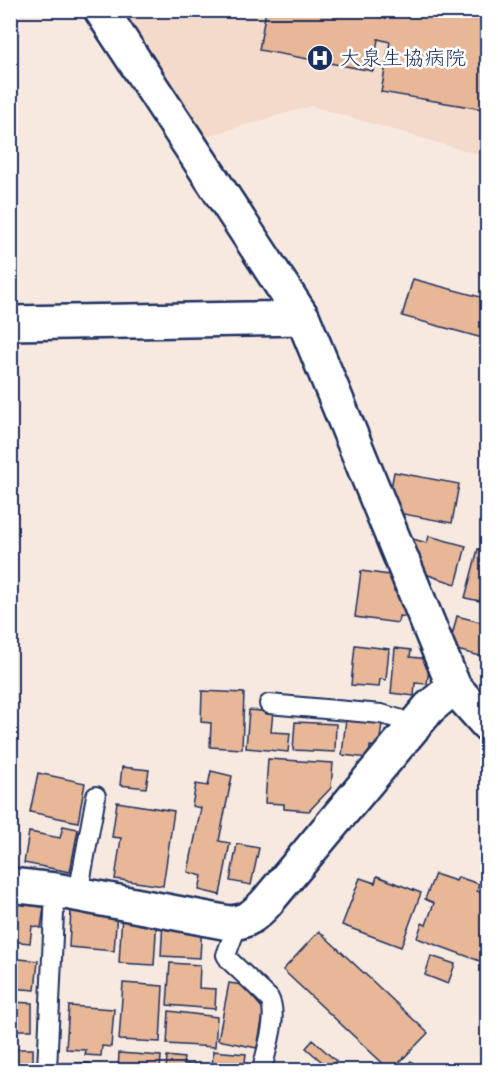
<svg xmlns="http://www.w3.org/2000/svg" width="498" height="1081" font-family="'Comic Neue','Klee One',sans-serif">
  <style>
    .built { fill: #f3daca }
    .building { fill: #e7b797; stroke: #1b2f5e; stroke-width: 1.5 }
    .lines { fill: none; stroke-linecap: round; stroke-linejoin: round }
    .service-casing { stroke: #1b2f5e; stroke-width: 22 }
    .minor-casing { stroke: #1b2f5e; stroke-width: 38 }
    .service { stroke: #fff; stroke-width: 18 }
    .minor { stroke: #fff; stroke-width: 33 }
    .labels { text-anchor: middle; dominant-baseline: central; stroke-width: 5; stroke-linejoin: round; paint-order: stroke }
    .poi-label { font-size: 21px; fill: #1b2f5e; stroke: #fff; text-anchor: start }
  </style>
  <rect width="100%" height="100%" fill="#f8e9e0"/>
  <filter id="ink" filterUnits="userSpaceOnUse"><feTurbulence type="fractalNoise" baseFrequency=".0167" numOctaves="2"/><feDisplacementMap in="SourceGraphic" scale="12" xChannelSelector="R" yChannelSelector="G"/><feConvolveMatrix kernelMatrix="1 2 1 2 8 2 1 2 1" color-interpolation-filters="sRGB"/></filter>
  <g filter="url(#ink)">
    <path class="built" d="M122,11H487V157L311,106L205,137Z"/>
    <path class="building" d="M266,10H488V110L381,92L390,42L378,39L373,71L259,50Z
      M413,279L488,299L486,339L402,316Z
      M394,472L459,484L452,523L387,511Z
      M429,536L466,546L456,584L422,573L423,567L414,564L409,552L413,539L427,543Z
      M478,549L488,552V595L482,593L480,601L465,598Z
      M361,571L396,576L394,591L405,592L410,617L399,616L398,623L355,617Z
      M457,616L488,624V658L449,648Z
      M355,645L389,649L386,680L380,679L379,687L351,685Z
      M395,648L411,650L410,657L430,659L427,684L415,683L414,696L391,693Z
      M202,691L244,693L242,749L210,747L211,723L201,722Z
      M249,710L273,712L271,732L290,733L288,752L246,748Z
      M346,718L382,723L379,747L370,746L369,758L342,755Z
      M295,722L336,724L335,752L293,750Z
      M268,759L333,763L331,788L309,811L284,809V804L265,803Z
      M122,767L149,770L146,788L120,785Z
      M211,771L232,776L219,841L230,843L220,895L199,890L202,876L188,872L201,808L192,806L196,784L208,786Z
      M38,773L85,783L78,822L30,812Z
      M117,802L174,811L163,886L115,879L121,838L112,837Z
      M63,826L78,829L70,872L24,863L29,832L60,838Z
      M237,844L259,848L251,885L230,881Z
      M435,874L456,881L458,877L479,884L477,891L488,895V964L417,938L422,923L426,925L434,903L425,899Z
      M377,876L421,893L401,947L342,925L360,878L375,883Z
      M10,903L44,907L41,928L32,926L30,943L10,941Z
      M71,909L117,912L114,951L69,947Z
      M122,914L157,917L154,965L119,963Z
      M163,920L202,922L200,958L161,956Z
      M319,931L428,1033L392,1070H390L283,970Z
      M431,956L455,964L448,984L425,975Z
      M10,958L38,961L35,990L10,988Z
      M170,963L200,965L199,988L216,989L215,1009L167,1005Z
      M123,983L163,986L160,1042L119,1040Z
      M229,983L242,985L264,1010L257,1048L218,1040Z
      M10,1002L32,1003V1030H10Z
      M69,1006L114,1009L111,1047L102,1046L101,1056L85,1055L86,1050L66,1049Z
      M169,1011L217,1017L215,1047L167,1044Z
      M313,1040L336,1061L329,1068L306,1048Z
      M10,1049H33V1070H10Z
      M213,1051L246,1054L244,1070H212Z
      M119,1053L161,1056L160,1070H118Z
      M167,1056L184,1058L183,1064L207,1066V1070H166Z
      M411,1061L421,1070H401Z
      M62,1063H90V1070H110H62Z"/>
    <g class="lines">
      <g class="service-casing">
        <path id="service" d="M269,704L381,714L399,719L412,728
          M78,894L96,796
          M238,923L226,955L230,961L269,998C279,1016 266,1050 262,1070
          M47,1070L55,890"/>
      </g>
      <g class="minor-casing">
        <path id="minor" d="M101,10L303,318L454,687L488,725
          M10,323L303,318
          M10,885L55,890L229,923C246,923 255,915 266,903L429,708L454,687"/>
      </g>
      <use href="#service" class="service"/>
      <use href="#minor" class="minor"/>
    </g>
  </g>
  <defs>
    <g id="hospital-disc" transform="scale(1.35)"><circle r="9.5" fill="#1b2f5e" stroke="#fff"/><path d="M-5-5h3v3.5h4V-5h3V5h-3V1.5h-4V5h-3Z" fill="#fff"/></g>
  </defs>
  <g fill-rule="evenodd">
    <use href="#hospital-disc" x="320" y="58"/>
  </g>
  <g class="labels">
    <g class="poi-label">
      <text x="340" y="58">大泉生協病院</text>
    </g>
  </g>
  <rect width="498" height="1081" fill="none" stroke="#fff" stroke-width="36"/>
  <rect x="18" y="18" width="462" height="1045" fill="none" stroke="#1b2f5e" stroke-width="2" filter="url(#ink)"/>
</svg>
